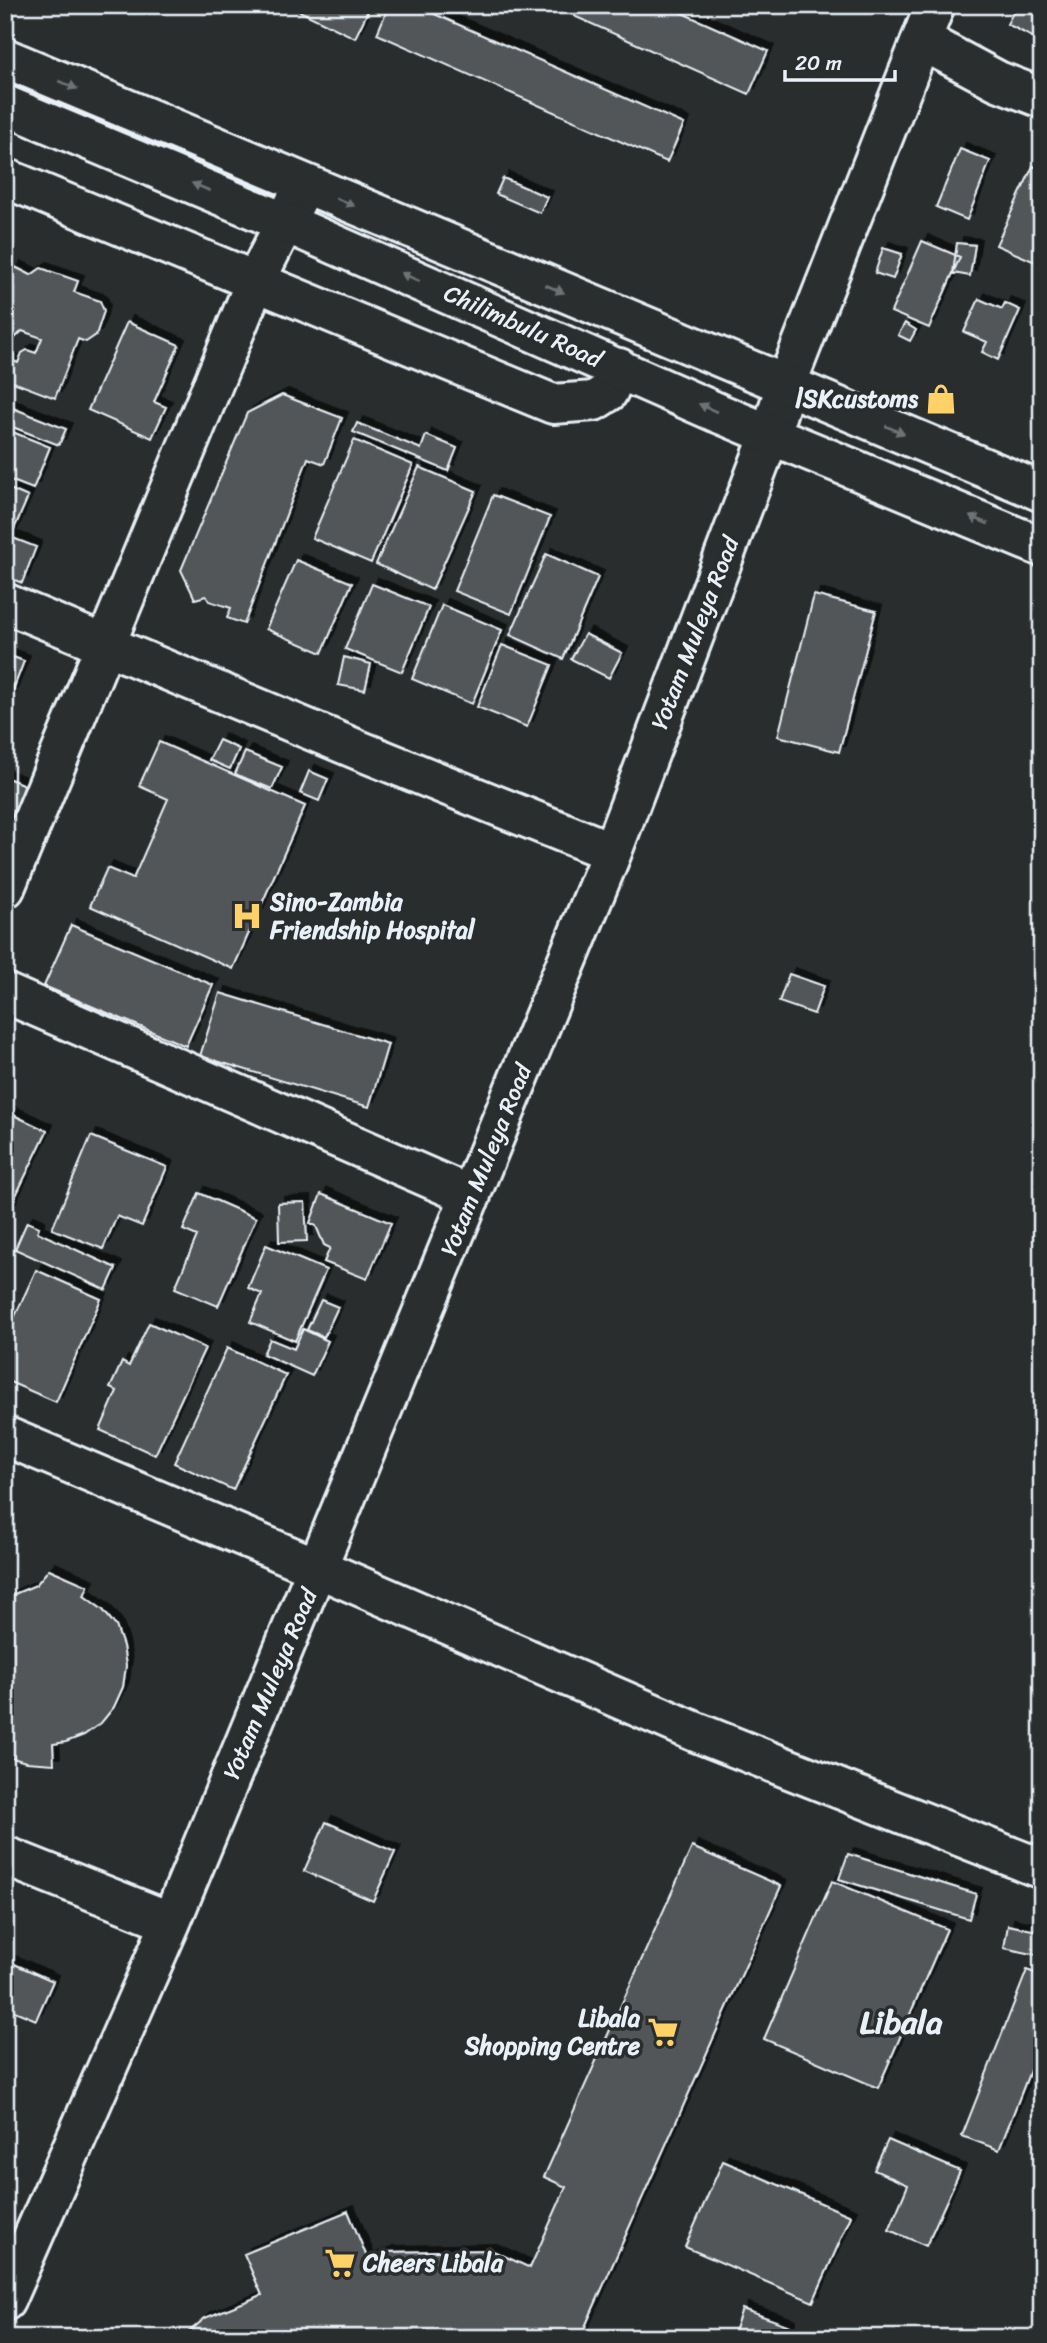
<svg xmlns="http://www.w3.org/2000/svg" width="1047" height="2343" font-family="Sriracha,sans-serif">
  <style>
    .building { fill: #535759; stroke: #e8f1f8; stroke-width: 2; filter: url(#shadow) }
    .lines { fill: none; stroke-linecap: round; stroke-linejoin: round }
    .minor-casing { stroke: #e8f1f8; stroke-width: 44 }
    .major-casing { stroke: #e8f1f8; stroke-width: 44 }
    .minor { stroke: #2a2d2e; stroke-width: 38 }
    .major { stroke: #2a2d2e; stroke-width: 38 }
    .oneway { fill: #6c7275 }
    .labels { text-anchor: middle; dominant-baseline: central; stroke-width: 7; stroke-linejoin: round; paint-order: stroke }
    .street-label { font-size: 24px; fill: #e8f1f8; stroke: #2a2d2e }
    .poi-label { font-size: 24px; font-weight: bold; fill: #e8f1f8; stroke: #2a2d2e; text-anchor: end }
    .district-label { font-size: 32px; font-weight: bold; fill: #e8f1f8; stroke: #2a2d2e }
  </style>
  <defs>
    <filter id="shadow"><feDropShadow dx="6" dy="-6" stdDeviation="0" flood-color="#0009"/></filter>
  </defs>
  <rect width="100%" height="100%" fill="#2a2d2e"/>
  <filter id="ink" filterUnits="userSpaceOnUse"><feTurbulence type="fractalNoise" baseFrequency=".0143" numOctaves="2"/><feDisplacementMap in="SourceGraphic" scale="14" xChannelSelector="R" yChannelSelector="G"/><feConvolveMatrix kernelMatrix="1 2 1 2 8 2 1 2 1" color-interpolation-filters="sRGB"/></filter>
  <g filter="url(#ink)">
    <path class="building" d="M296,5H371L355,38L295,9Z
      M389,5H414L684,124L667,162L377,34Z
      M579,5H664L768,51L749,94L574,16Z
      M1017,5H1042V42L1007,24Z
      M960,149L990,161L967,220L936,207Z
      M1033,166L1042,170V265L996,245Z
      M503,178L547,197L540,213L496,194Z
      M922,241L960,257L929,328L891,312Z
      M957,243L975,245L970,276L953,273Z
      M883,248L902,254L893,279L875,273Z
      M15,267L31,275L41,268L78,281L74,292L100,301L104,311L96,335L86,342L78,339L55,398L5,379L11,360L18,363L22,353L27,350L36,353L42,338L22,331L12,341L5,338V277L10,278Z
      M979,299L1002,309L1005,303L1020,310L998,360L982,352L987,342L964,332Z
      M127,322L179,345L154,402L166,407L152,438L88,410Z
      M905,323L916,330L910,341L898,335Z
      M282,395L342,418L324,464L308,458L244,624L227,618L231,608L209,601L206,596L195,599L181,570L247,413Z
      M5,405L66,429L59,445L5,424Z
      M357,423L421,449L426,435L457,448L448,471L353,432Z
      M5,429L50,447L33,489L5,478Z
      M354,440L413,465L371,563L312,538Z
      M419,467L476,491L432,590L376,564Z
      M5,487L28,497L11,536L5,534Z
      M493,495L550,517L511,614L454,591Z
      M5,535L36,547L22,583L5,576Z
      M546,554L598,577L563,659L510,635Z
      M296,560L352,583L322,653L266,629Z
      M372,584L429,607L402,672L345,649Z
      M814,595L876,611L839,752L778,736Z
      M442,605L502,630L472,704L412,679Z
      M585,634L622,653L609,678L571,659Z
      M502,645L552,665L527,727L477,707Z
      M5,654L24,661L8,703L5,702Z
      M344,657L371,664L365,690L338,685Z
      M219,740L239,749L230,769L209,760Z
      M159,742L305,806L233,969L90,906L107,868L133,879L168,799L139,786Z
      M245,752L282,767L272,789L235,774Z
      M309,771L328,779L319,801L300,793Z
      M5,777L27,786L14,816L5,812Z
      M71,925L213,985L186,1046L44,986Z
      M789,974L824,986L814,1014L779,1002Z
      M220,993L388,1044L369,1107L200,1056Z
      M5,1111L47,1131L6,1216L5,1215Z
      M91,1136L167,1167L142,1226L117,1216L103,1249L52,1229Z
      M199,1193L256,1218L218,1306L175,1288L197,1236L183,1230Z
      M321,1194L391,1223L367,1279L324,1262L330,1248L324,1245L316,1226L310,1223Z
      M305,1202L307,1241L279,1242L278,1203Z
      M27,1222L39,1227L37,1232L116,1268L106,1290L15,1249Z
      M266,1245L326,1270L295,1341L250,1322L262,1294L248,1288Z
      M36,1270L101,1299L56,1402L5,1380V1338Z
      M321,1300L338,1307L324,1337L307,1330Z
      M149,1323L205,1348L155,1455L100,1430L117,1391L110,1388L122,1362L129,1366Z
      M303,1329L328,1341L312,1376L263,1354L270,1339L294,1349Z
      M227,1348L286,1375L233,1490L174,1463Z
      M49,1569L88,1586L84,1596L103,1610L116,1626L123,1646L126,1666L123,1687L114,1707L101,1723L84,1735L66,1742L53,1744L54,1764L26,1762L5,1756V1742L9,1736L5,1733V1598L36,1585Z
      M326,1822L395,1852L373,1901L304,1871Z
      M692,1847L781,1886L580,2338H182L205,2318L262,2295L244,2254L348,2211L368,2260L387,2252L491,2250L530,2268L566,2187L544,2177Z
      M848,1854L976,1894L969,1919L839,1879Z
      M832,1881L947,1929L878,2088L764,2039Z
      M1008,1925L1042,1932V1956L1004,1948Z
      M5,1960L53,1981L36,2020L5,2007Z
      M1027,1970L1042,1976V2040L999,2150L962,2136Z
      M888,2140L960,2171L926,2246L889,2230L908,2185L874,2170Z
      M723,2161L851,2216L813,2302L685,2247Z
      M742,2309L790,2326L786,2338H751L734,2332Z"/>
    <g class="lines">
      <g class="minor-casing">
        <path id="minor" d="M921,40L998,81L1042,98
          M5,178L553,404L594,401L608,392L619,368
          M5,603L361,751L612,852
          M5,888L256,280L304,185
          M5,993L471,1196
          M5,1436L318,1568L696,1732L1042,1869
          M5,1856L171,1922
          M5,2301L171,1922L612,852L770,435L786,385L935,5"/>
      </g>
      <g class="major-casing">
        <path id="major" d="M5,58L1042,492
          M5,105L286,223L718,413L1042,547"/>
      </g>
      <use href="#minor" class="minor"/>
      <use href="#major" class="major"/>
    </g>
    <defs><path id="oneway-solid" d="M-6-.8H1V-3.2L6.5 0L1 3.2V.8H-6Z" transform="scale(1.75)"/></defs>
    <g class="oneway">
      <use href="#oneway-solid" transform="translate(68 85) rotate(23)"/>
      <use href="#oneway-solid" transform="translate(201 187) rotate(-157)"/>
      <use href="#oneway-solid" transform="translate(345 202) rotate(23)"/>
      <use href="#oneway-solid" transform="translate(410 277) rotate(-156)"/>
      <use href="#oneway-solid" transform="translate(555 289) rotate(23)"/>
      <use href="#oneway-solid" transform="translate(708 408) rotate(-156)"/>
      <use href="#oneway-solid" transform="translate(895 430) rotate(23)"/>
      <use href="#oneway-solid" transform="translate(979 520) rotate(-157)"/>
    </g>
  </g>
  <defs>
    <g id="shop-bare" transform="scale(2.415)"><path d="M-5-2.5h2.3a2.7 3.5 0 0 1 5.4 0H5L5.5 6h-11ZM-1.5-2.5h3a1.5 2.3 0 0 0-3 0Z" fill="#ffd166" stroke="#2a2d2e" stroke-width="2.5" paint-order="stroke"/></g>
    <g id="hospital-bare" transform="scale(2.415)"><path d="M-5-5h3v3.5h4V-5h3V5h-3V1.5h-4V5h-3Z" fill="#ffd166" stroke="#2a2d2e" stroke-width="2.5" paint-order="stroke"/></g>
    <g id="supermarket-bare" transform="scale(2.415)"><path d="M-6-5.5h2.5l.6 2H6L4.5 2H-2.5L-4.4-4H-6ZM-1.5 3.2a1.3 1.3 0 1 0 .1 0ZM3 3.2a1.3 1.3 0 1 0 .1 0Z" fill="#ffd166" stroke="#2a2d2e" stroke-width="2.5" paint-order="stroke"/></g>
  </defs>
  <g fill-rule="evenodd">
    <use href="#shop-bare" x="941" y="399"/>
    <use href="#hospital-bare" x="247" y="916"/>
    <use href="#supermarket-bare" x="663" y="2032"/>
    <use href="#supermarket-bare" x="340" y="2263"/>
  </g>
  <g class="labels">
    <g class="street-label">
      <text transform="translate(523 326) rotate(24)">Chilimbulu Road</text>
      <text transform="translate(695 633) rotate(-69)">Yotam Muleya Road</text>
      <text transform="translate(486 1160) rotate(-68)">Yotam Muleya Road</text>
      <text transform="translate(270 1684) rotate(-67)">Yotam Muleya Road</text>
    </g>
    <g class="poi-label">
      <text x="918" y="399">lSKcustoms</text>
      <text x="270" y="902" text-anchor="start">Sino-Zambia<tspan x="270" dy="28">Friendship Hospital</tspan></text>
      <text x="640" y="2018">Libala<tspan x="640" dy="28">Shopping Centre</tspan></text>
      <text x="363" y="2263" text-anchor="start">Cheers Libala</text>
    </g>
    <g class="district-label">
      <text x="901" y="2022">Libala</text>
    </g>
  </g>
  <rect width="1047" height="2343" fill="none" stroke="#2a2d2e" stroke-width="28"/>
  <rect x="14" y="14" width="1019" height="2315" fill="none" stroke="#e8f1f8" stroke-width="2.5" filter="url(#ink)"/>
  <path d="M785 70v10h110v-10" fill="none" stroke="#e8f1f8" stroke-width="3.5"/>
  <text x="795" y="70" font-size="21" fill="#e8f1f8" stroke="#2a2d2e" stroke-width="5" paint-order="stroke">20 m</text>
</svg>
